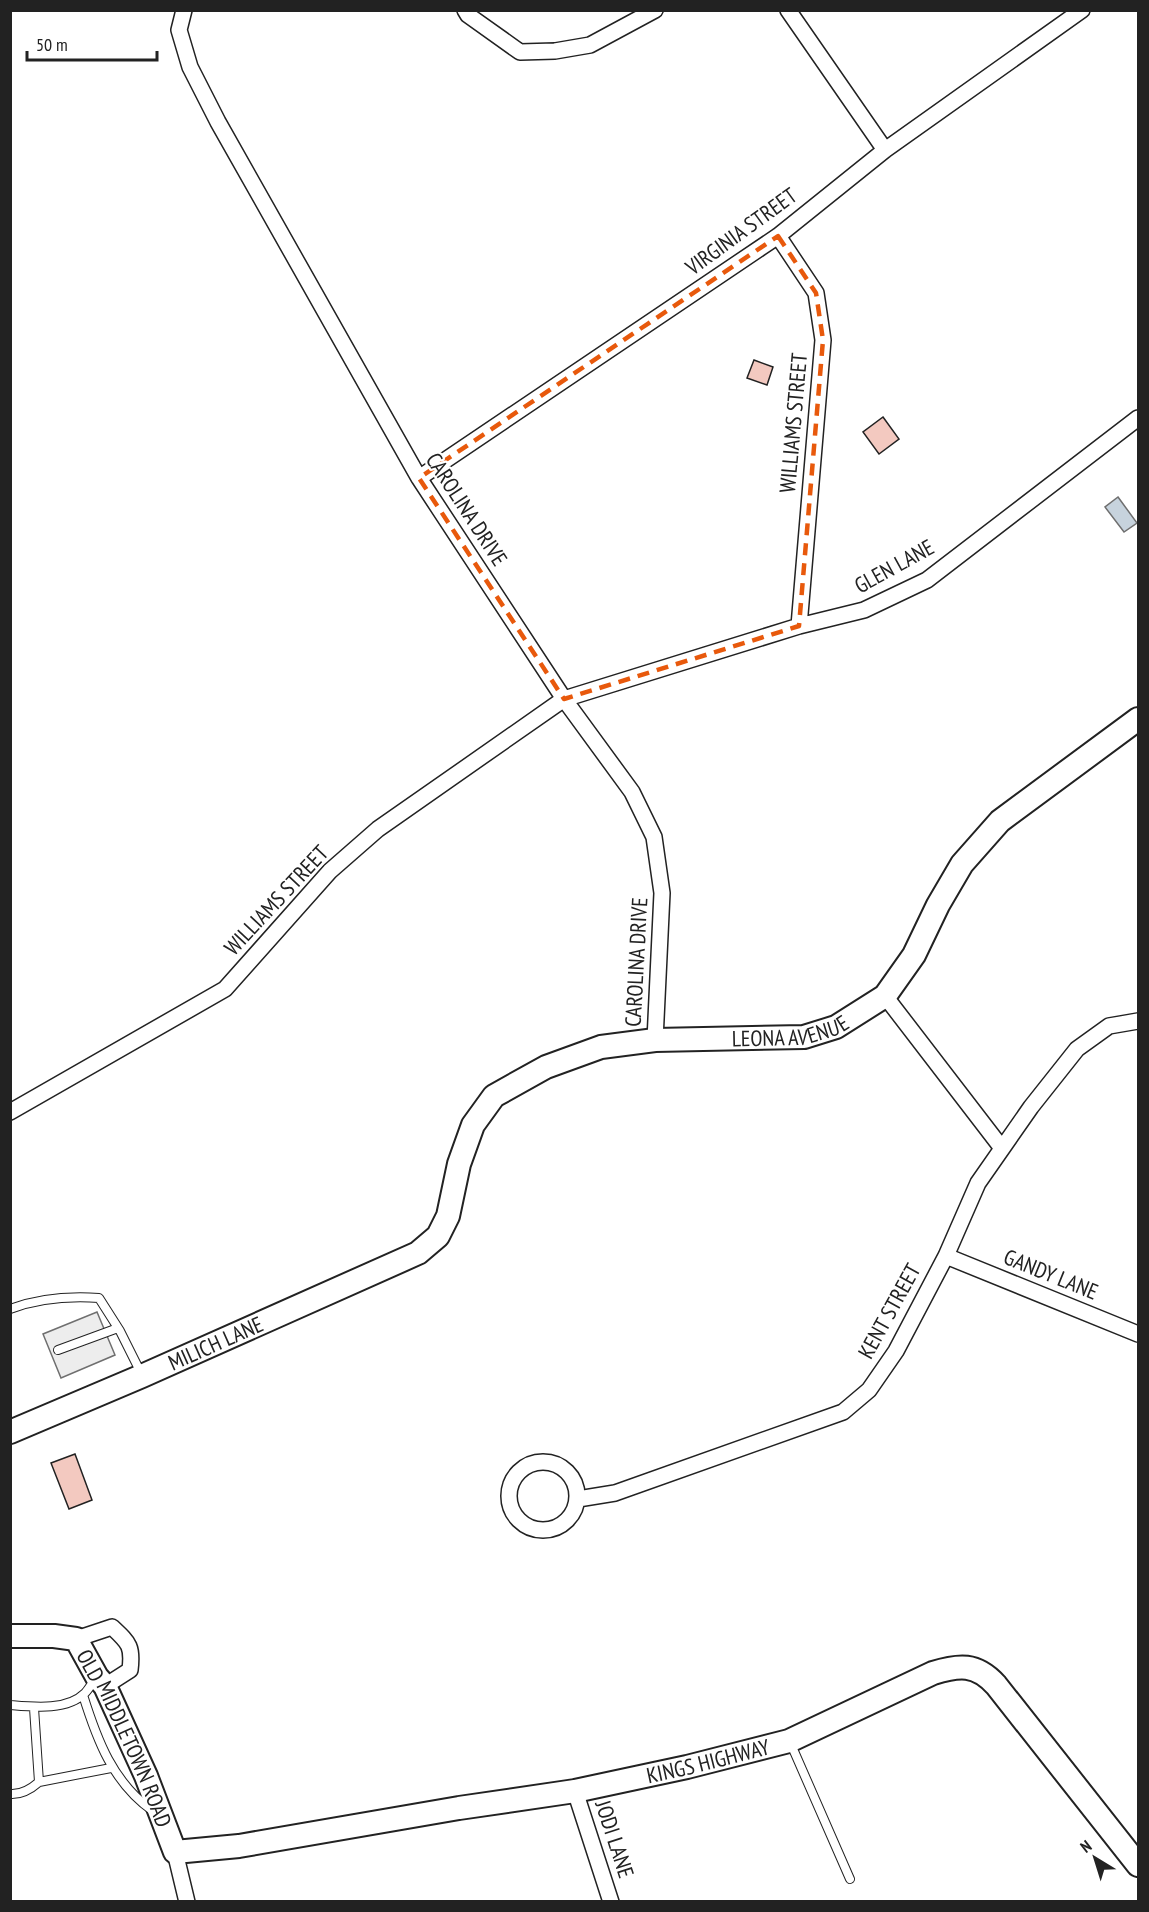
<svg xmlns="http://www.w3.org/2000/svg" width="1149" height="1912" font-family="'PT Sans Narrow',sans-serif">
  <style>
    .parking { fill: #ededed; stroke: #6f6f6f; stroke-width: 1.5 }
    .water { fill: #c7d3dd; stroke: #6f6f6f; stroke-width: 1.5 }
    .building { fill: #f3c9c0; stroke: #222; stroke-width: 1.5 }
    .lines { fill: none; stroke-linecap: round; stroke-linejoin: round }
    .lane-casing { stroke: #222; stroke-width: 10 }
    .street-casing { stroke: #222; stroke-width: 18 }
    .secondary-casing { stroke: #222; stroke-width: 26 }
    .lane { stroke: #fff; stroke-width: 8 }
    .street { stroke: #fff; stroke-width: 15 }
    .secondary { stroke: #fff; stroke-width: 22 }
    .marked { fill: none; stroke: #e8590c; stroke-width: 4.5; stroke-dasharray: 12 8; stroke-linejoin: round }
    .labels { text-anchor: middle; dominant-baseline: central; stroke-width: 4.5; stroke-linejoin: round; paint-order: stroke }
    .street-label { font-size: 22px; fill: #222; stroke: #fff }
  </style>
  <rect width="100%" height="100%" fill="#fff"/>
  <path class="parking" d="M97,1312L115,1355L61,1378L43,1334Z"/>
  <path class="water" d="M1118,497L1137,523L1124,532L1105,507Z"/>
  <path class="building" d="M754,360L773,367L767,385L747,378Z
    M883,417L899,439L879,454L863,432Z
    M75,1454L92,1500L69,1509L51,1463Z"/>
  <g class="lines">
    <g class="lane-casing">
      <path id="lane" d="M10,1309C37,1299 70,1296 99,1298L120,1331L142,1375
        M58,1350L118,1328
        M83,1695C97,1740 113,1783 153,1811
        M10,1705C33,1707 67,1711 85,1693C89,1689 92,1683 96,1678
        M790,1742L850,1879
        M39,1782L111,1768
        M10,1794C22,1795 31,1789 39,1782L34,1708"/>
    </g>
    <g class="street-casing">
      <path id="street" d="M184,10L179,30L190,67L218,122L419,478L564,699L632,792L654,837L662,893L655,1040
        M465,10L468,15L520,52L555,51L590,45L655,10
        M788,10L885,150
        M778,236L816,293L823,340L799,626
        M419,478L778,236L885,150L1082,10
        M885,996L1001,1147
        M10,1112L225,989L330,871L378,829L564,699L799,626L864,610L927,580L1138,418
        M946,1256L1138,1334
        M509 1496a34 34 0 1 1 68 0a34 34 0 1 1-68 0Z
        M578,1499L615,1493L843,1412L869,1390L896,1351L946,1256L978,1183L1031,1107L1077,1049L1109,1026L1138,1021
        M76,1639L112,1627C129,1643 133,1646 130,1670L105,1686
        M575,1791L611,1902
        M175,1852L187,1902"/>
    </g>
    <g class="secondary-casing">
      <g id="secondary">
        <path id="s1" d="M10,1432L142,1376L418,1253L438,1236L448,1216L459,1164L473,1125L494,1096L546,1067L601,1047L655,1040L804,1037L836,1027L885,996L914,955L938,905L962,864L1000,821L1138,719"/>
        <path id="s2" d="M10,1636H54L76,1639L97,1677L105,1686L146,1776L175,1852L239,1846L459,1808L575,1791L687,1767L789,1741L933,1673C959,1665 976,1663 996,1685L1138,1865"/>
      </g>
    </g>
    <use href="#lane" class="lane"/>
    <use href="#street" class="street"/>
    <use href="#secondary" class="secondary"/>
  </g>
  <path class="marked" d="M778,236L816,293L823,340L799,626L564,699L419,478Z"/>
  <g class="labels">
    <g class="street-label">
      <text transform="translate(741 231) rotate(-36)">VIRGINIA STREET</text>
      <text transform="translate(793 423) rotate(-85)">WILLIAMS STREET</text>
      <text transform="translate(467 509) rotate(57)">CAROLINA DRIVE</text>
      <text transform="translate(894 566) rotate(-29)">GLEN LANE</text>
      <text transform="translate(276 900) rotate(-47)">WILLIAMS STREET</text>
      <text transform="translate(636 962) rotate(-87)">CAROLINA DRIVE</text>
      <text stroke="none"><textPath href="#s1" startOffset="933">LEONA AVENUE</textPath></text>
      <text transform="translate(1051 1274) rotate(22)">GANDY LANE</text>
      <text transform="translate(889 1311) rotate(-61)">KENT STREET</text>
      <text stroke="none"><textPath href="#s1" startOffset="224">MILICH LANE</textPath></text>
      <text stroke="none"><textPath href="#s2" startOffset="177">OLD MIDDLETOWN ROAD</textPath></text>
      <text stroke="none"><textPath href="#s2" startOffset="843">KINGS HIGHWAY</textPath></text>
      <text transform="translate(615 1839) rotate(72)">JODI LANE</text>
    </g>
  </g>
  <rect width="1149" height="1912" fill="none" stroke="#222222" stroke-width="24"/>
  <g transform="translate(1095 1858) rotate(322)" stroke="#ffffff" stroke-width="4.5" paint-order="stroke">
  <path d="M0-4.5L10 22L0 15L-10 22Z" fill="#222222"/>
  <text y="-9" font-size="16" font-weight="bold" text-anchor="middle" fill="#222222">N</text>
  </g>
  <path d="M27 51v9h130v-9" fill="none" stroke="#222222" stroke-width="3"/>
  <text x="36" y="51" font-size="18" fill="#222222" stroke="#ffffff" stroke-width="4.5" paint-order="stroke">50 m</text>
</svg>
